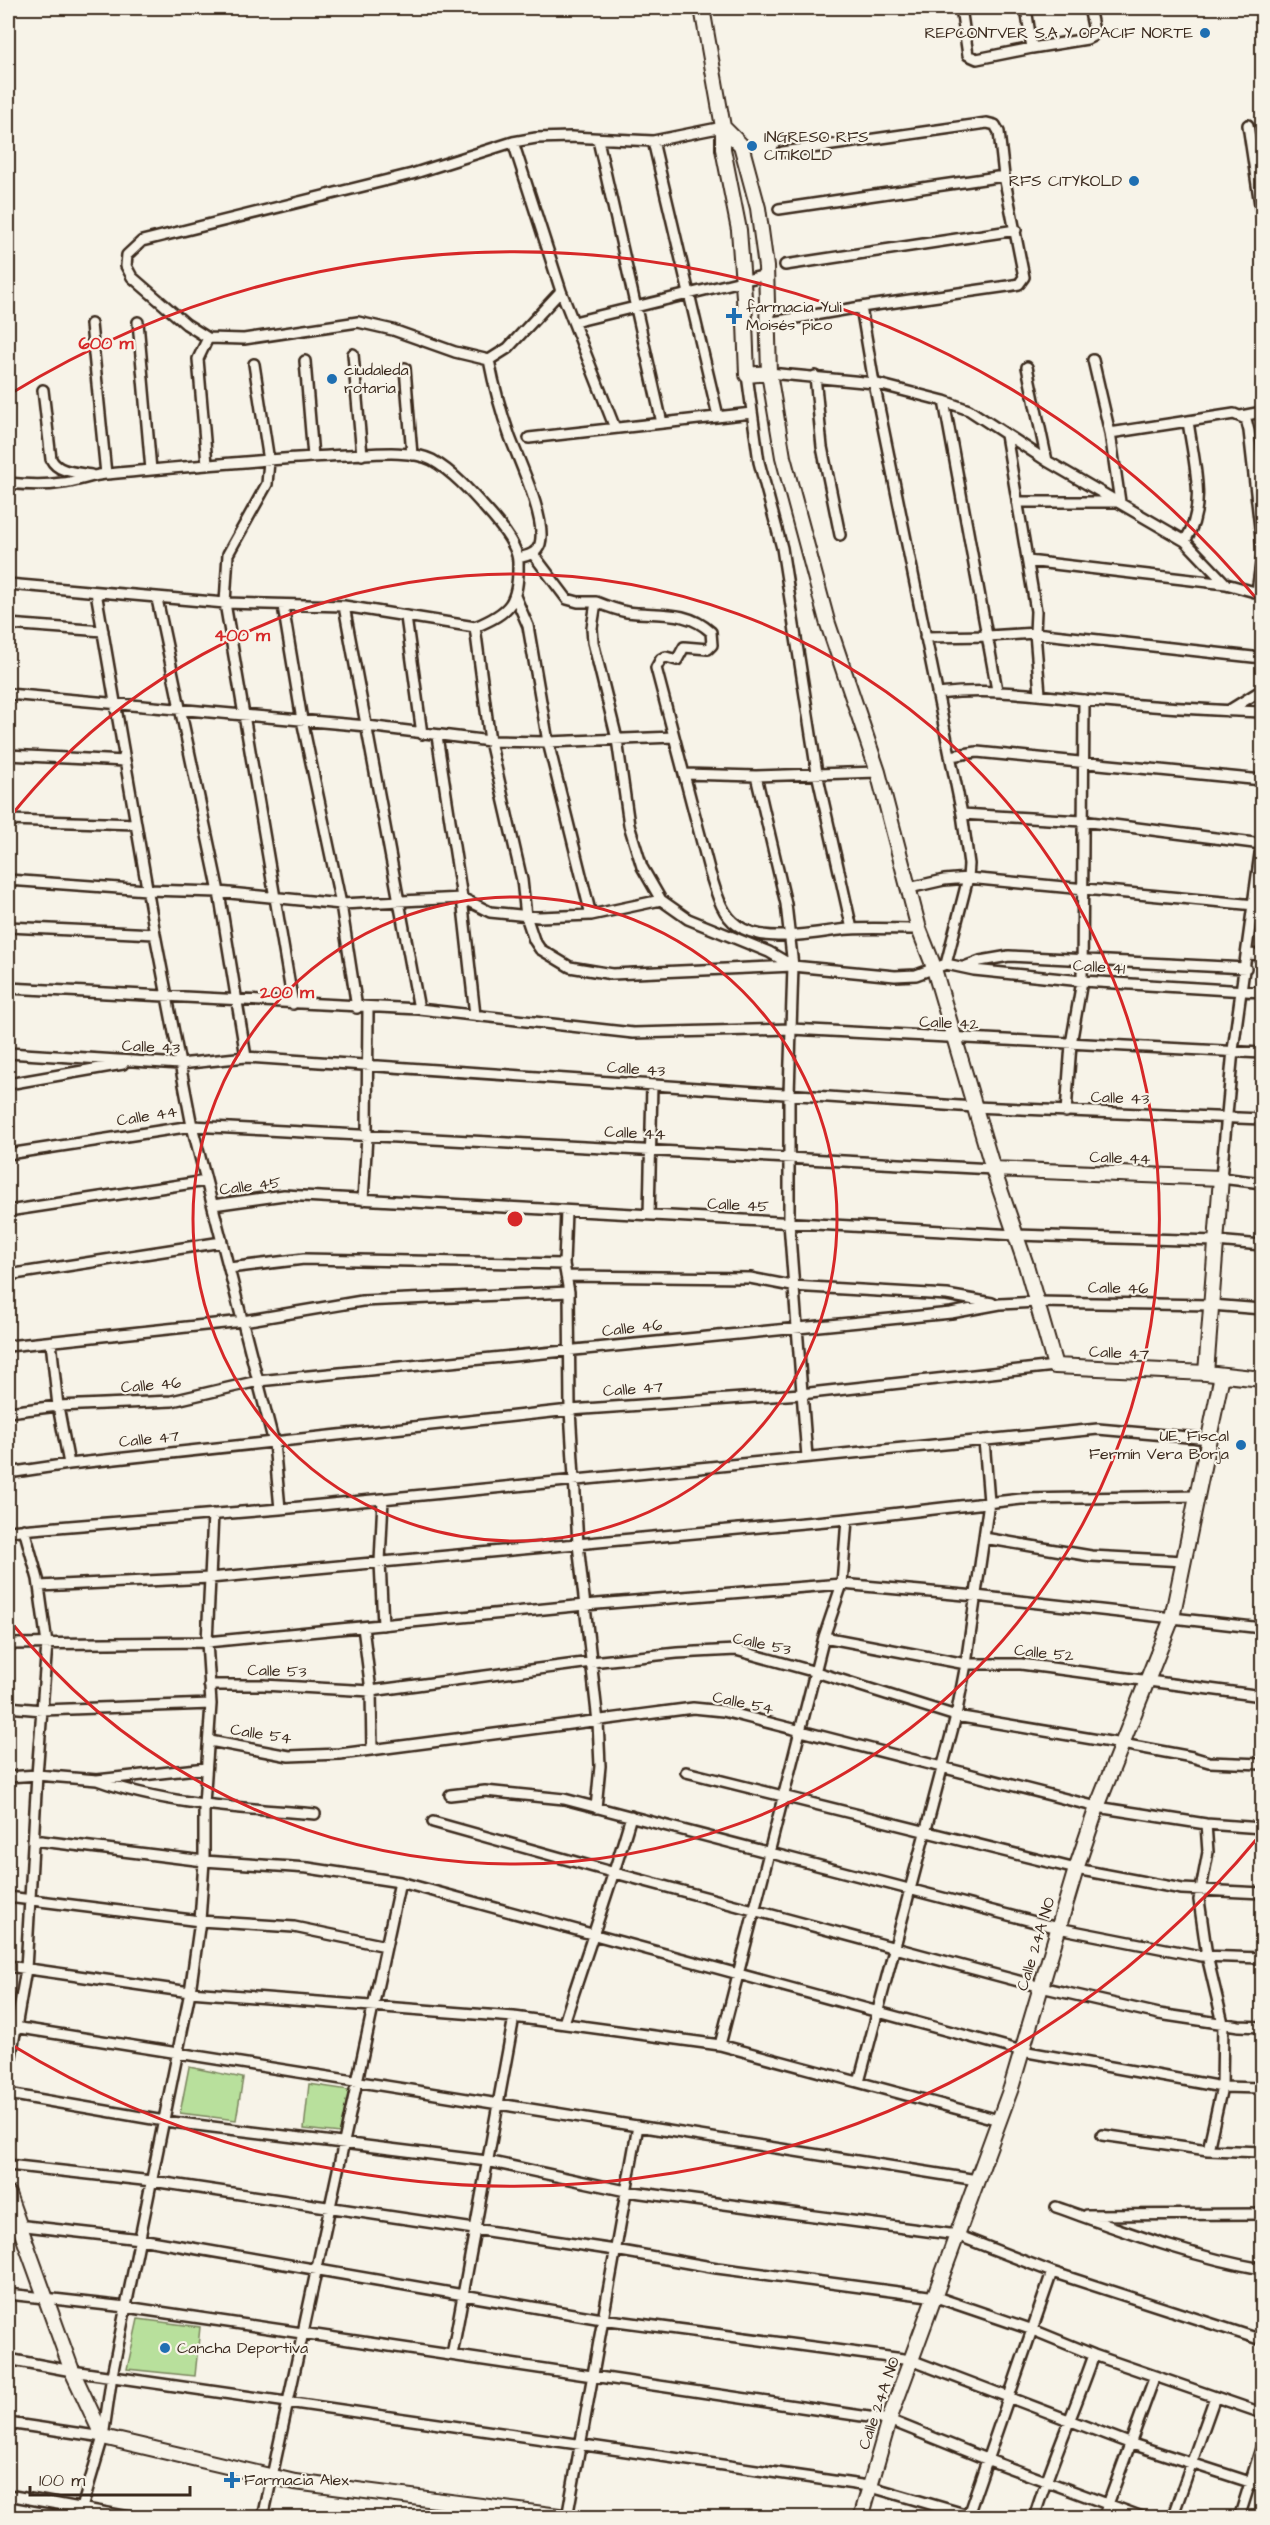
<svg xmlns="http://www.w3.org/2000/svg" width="1270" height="2525" font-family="'Architects Daughter',sans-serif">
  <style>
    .green { fill: #b8e09c; stroke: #7a855d; stroke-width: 1.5 }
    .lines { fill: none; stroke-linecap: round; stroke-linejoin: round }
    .street-casing { stroke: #3b2a1e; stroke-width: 14 }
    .secondary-casing { stroke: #3b2a1e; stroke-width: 18 }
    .street { stroke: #f7f3e8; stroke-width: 9 }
    .secondary { stroke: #f7f3e8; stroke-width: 14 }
    .ring { fill: none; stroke: #d62828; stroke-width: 3 }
    .poi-dot { fill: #1f6fb2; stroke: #f7f3e8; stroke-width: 2 }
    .labels { text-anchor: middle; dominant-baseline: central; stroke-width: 4.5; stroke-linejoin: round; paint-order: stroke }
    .poi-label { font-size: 16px; fill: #3b2a1e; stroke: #f7f3e8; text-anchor: start }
    .street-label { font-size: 16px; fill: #3b2a1e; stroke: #f7f3e8 }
    .centre { fill: #d62828; stroke: #f7f3e8; stroke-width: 3 }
    .ring-label { font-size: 18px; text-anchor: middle; font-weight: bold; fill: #d62828; stroke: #f7f3e8; stroke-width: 4.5; stroke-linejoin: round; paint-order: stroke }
  </style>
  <rect width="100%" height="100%" fill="#f7f3e8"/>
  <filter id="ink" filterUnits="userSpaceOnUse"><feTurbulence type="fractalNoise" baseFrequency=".0167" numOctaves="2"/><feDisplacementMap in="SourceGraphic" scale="12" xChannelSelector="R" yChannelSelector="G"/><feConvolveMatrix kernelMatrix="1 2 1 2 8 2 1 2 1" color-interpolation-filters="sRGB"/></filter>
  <g filter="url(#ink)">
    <path class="green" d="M189,2067L243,2078L236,2120L180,2113Z
      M309,2084L349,2090L340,2133L304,2129Z
      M138,2319L200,2327L195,2376L127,2369Z"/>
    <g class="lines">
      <g class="street-casing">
        <path id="street" d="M961,8L968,55L977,59L1032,48L1026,8
          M1032,48L1087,39L1093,36L1094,31L1089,8
          M1248,125L1262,218
          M598,140L662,423
          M653,141L718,416
          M513,142L561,291L615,428
          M779,209L1004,176
          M785,265L1016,230
          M561,291L508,348L489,360L455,352L393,330L358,322L244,339L208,338L186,324L132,277L126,266L127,255L142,241L412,174L513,142L536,138L571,137L653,141L723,127
          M861,307L874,383L944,401L969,410L1047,461L1185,541L1226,584
          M138,322L151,470
          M574,322L766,275
          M767,323L861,307L1008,286L1019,284L1024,277L1004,176L999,132L995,125L987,123L783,152
          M91,324L106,474
          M353,354L362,455
          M489,360C494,386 501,412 510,437C519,461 547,520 540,544C537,554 527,556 518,558
          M305,361L313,457
          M254,364L269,461L267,484L228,554L225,603L293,1004
          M1027,367L1047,461
          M405,368L412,455
          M769,373L874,383L962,814L969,864L968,878L946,964
          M747,375L759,462L782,548L817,773L852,929
          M815,376L822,447L840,535
          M43,390L51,459C58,473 77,472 91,475
          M944,401L997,690
          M1241,416L1262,412
          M1110,433L1234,414L1246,419L1249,431L1262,546
          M1006,435L1036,611L1035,633L1040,694
          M529,438L752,413
          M207,464L198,359L208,338
          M8,483C26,485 44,486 62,483C77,482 91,475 106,474C186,467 266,459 346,455C370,454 411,449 432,460C452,471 471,492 486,509C497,521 518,545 518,562C519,602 511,612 475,627L344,606L225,603L8,584
          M1017,502H1120L1110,433L1093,360
          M1185,541C1208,506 1193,460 1188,421
          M533,554L567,599L578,602H596L592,628L593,642L617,739L629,825L642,867L661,900L688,919L769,952L793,966
          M1028,561L1226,584L1262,594
          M96,592L155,934L192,1126L274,1443L280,1509
          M1257,592L1262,556
          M515,596L528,626L548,742L591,915
          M157,599L219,892L246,1057
          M596,602C606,606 616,610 627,612C658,616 686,609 711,632L712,645L708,649L684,647L677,660L666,657L661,659L656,668L710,873C716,891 721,914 737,925C765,946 818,931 850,929C873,928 896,929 919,929
          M283,606L302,720L341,904L357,1008
          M344,606L419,1009
          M406,617L422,734
          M8,624L103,631
          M475,627L490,741L522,880L526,916L534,940L540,949L570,967L612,974L793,966L895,976L916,975L946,964L974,970L1082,981L1262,992
          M925,637L988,636L1035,633L1262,658
          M8,694L367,726L490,741L548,742L674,737
          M937,694C990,688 1031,694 1083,700C1143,706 1203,710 1262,712
          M1228,711L1262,690
          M437,736L462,898L475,1015
          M8,755L125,761
          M950,756L977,752L1262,780
          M684,774L756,776L878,772
          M756,776L786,904L793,966L789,1094V1223L807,1457
          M962,814L1082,821L1262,844
          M8,820L136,824
          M1262,839L1233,1050L1221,1178L1262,1183
          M8,880L147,890L219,892L341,904L462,898L490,912L539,917L591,915L661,900
          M909,888L944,880L968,878L1255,905
          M8,927L155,934
          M1248,954L1262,955
          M964,967L980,961L1009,956L1246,968
          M8,988L419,1009L633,1033L791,1029L1262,1053
          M8,1053L180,1064L246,1057L974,1107L1262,1119
          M8,1084L123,1064
          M1066,1112L1071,1044L1082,981L1084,700
          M8,1154L192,1126L993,1169
          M363,1200L367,1136L368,1008
          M213,1205L284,1195L1016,1235L1216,1241L1262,1245
          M8,1211L206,1181
          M566,1211L564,1264L569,1292L570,1410L578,1544L598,1722L600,1766L596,1808
          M649,1215L652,1085
          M229,1268L304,1259L564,1264
          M8,1275L222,1242
          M566,1276L750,1278L792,1286L947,1295L992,1303
          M51,1342L58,1406L69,1464
          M8,1346L243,1321L362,1301L569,1292
          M8,1412L58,1406L172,1401L258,1381L951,1313L1000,1304L1037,1302L1211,1305L1262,1309
          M8,1473L69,1464L570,1410L801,1394L1055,1366
          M383,1499L380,1562L383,1625
          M8,1531L280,1509L1098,1429L1210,1439
          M984,1538L1091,1556L1184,1561
          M39,1586L210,1578L847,1519L1021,1499L1198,1496
          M363,1627L371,1691L372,1750
          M824,1637L966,1664H1021L1262,1696
          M8,1644L207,1642L585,1605L842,1584L976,1596L1262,1628
          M209,1685H263L371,1691L591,1662L677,1653L736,1650L816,1672L956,1716L1122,1744L1192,1757L1209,1762L1262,1764
          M8,1707L42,1710L211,1704
          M210,1741L289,1756L340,1754L693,1708L723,1711L1097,1807L1206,1824L1262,1828
          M686,1772L1076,1869L1182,1889L1262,1893
          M8,1777L37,1775L97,1780L206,1768
          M97,1780C166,1805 242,1808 315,1814
          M450,1795L485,1791L564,1799L1058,1928L1201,1956L1262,1958
          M433,1822L615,1873L1041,1987L1159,2014L1239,2026L1262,2027
          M1206,1824L1208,1852L1199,1900L1207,1956L1223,2023L1222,2087L1208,2150
          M33,1840L204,1861L308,1868L400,1882L1022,2051L1222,2087L1262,2088
          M8,1897L200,1921L294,1927L386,1946
          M8,1966L190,1992L514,2017L720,2045L999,2120
          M564,2023C586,1954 611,1886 631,1816
          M8,2026L977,2180
          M720,2045L824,1637L842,1584L847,1519
          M8,2074L26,1969L37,1775L47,1644L38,1579L24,1529
          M859,2082L956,1716L966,1664L989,1502L984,1440
          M8,2094L164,2121L487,2161L626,2191L957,2235L1052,2272L1262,2340
          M1102,2135L1208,2150L1262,2152
          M8,2165L152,2181L615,2250L717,2268L936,2297L1033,2330L1094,2355L1262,2413
          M1056,2207C1124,2231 1192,2257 1262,2269
          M1087,2215L1262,2214
          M8,2224L140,2239L602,2319L911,2360L1129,2443L1262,2486
          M8,2294L126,2307L889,2420L986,2459L1145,2518
          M452,2355L514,2017
          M8,2359L72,2371L868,2486L968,2515
          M8,2423L103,2437
          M8,2495L135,2518
          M79,2518L103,2437L112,2375L190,1992L200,1921L204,1861V1804L211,1704L207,1642L213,1514
          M263,2518L400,1882
          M567,2518L638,2126
          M967,2518L1052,2272
          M1034,2518C1051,2462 1075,2410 1094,2355
          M1103,2518L1155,2376
          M1172,2518L1215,2397
          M1239,2518L1262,2445"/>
      </g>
      <g class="secondary-casing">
        <path id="secondary" d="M702,8L723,127V149L739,230L744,297L747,375L769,373
          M723,127L741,145L758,208L766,267L769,373L783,457L827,621L878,772L919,929L932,962L993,1169L1026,1265L1055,1366L1206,1373L1262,1379
          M993,1169L1221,1178L1206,1373
          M8,2194L72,2371L103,2437L295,2482L575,2518
          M861,2518L889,2420L1011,2088L1076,1869L1097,1807L1172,1618L1222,1375"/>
      </g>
      <use href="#street" class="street"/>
      <use href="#secondary" class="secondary"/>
    </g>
  </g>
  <g class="ring">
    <circle cx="515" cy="1219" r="322"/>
    <path d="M10 817A645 645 0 1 1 10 1621"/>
    <path d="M1261 1834A967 967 0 0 1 10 2044M10 394A967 967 0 0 1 1261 604"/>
  </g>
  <g class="poi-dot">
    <circle cx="1205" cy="33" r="6"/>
    <circle cx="752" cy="146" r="6"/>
    <circle cx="1134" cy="181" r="6"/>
    <path d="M731 307h6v6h6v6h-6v6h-6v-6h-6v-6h6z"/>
    <circle cx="332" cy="379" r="6"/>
    <circle cx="1241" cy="1445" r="6"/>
    <circle cx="165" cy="2348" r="6"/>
    <path d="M229 2471h6v6h6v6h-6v6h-6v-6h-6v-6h6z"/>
  </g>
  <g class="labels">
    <g class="poi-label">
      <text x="1193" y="33" text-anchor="end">REPCONTVER S.A Y OPACIF NORTE</text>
      <text x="764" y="137">INGRESO RFS<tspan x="764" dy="18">CITIKOLD</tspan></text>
      <text x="1122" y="181" text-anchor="end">RFS CITYKOLD</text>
      <text x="746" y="307">farmacia Yuli<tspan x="746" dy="18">Moisés pico</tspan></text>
      <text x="344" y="370">ciudaleda<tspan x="344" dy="18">rotaria</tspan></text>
      <text x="1229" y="1436" text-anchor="end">UE. Fiscal<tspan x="1229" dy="18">Fermín Vera Borja</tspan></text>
      <text x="177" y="2348">Cancha Deportiva</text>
      <text x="244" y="2480">Farmacia Alex</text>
    </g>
    <g class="street-label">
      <text transform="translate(1099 967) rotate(4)">Calle 41</text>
      <text transform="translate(949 1023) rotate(3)">Calle 42</text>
      <text transform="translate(151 1047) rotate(3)">Calle 43</text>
      <text transform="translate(636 1069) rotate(4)">Calle 43</text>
      <text transform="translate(1120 1098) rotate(2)">Calle 43</text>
      <text transform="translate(147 1116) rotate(-9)">Calle 44</text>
      <text transform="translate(635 1133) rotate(3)">Calle 44</text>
      <text transform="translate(1120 1158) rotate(2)">Calle 44</text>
      <text transform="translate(250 1186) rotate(-7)">Calle 45</text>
      <text transform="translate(738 1205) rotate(3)">Calle 45</text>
      <text transform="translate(1118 1288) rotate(1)">Calle 46</text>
      <text transform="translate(632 1328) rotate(-6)">Calle 46</text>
      <text transform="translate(1119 1353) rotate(3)">Calle 47</text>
      <text transform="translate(151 1385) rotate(-5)">Calle 46</text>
      <text transform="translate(633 1389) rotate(-4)">Calle 47</text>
      <text transform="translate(149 1439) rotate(-6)">Calle 47</text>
      <text transform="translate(762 1644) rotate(12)">Calle 53</text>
      <text transform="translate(1044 1653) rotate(6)">Calle 52</text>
      <text transform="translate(277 1671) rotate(2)">Calle 53</text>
      <text transform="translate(743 1703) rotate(12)">Calle 54</text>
      <text transform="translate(261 1734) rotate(9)">Calle 54</text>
      <text transform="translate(1036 1944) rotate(-73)">Calle 24A NO</text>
      <text transform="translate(879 2403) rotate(-71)">Calle 24A NO</text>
    </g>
  </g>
  <circle cx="515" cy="1219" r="9" class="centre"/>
  <g class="ring-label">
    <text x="106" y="349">600 m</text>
    <text x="242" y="641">400 m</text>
    <text x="287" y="998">200 m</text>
  </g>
  <rect width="1270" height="2525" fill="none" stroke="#f7f3e8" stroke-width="30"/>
  <rect x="15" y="15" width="1240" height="2495" fill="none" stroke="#3b2a1e" stroke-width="2" filter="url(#ink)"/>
  <path d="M30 2486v9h160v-9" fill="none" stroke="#3b2a1e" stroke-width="3"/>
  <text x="39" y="2486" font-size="18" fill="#3b2a1e" stroke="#f7f3e8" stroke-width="4.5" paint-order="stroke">100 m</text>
</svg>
